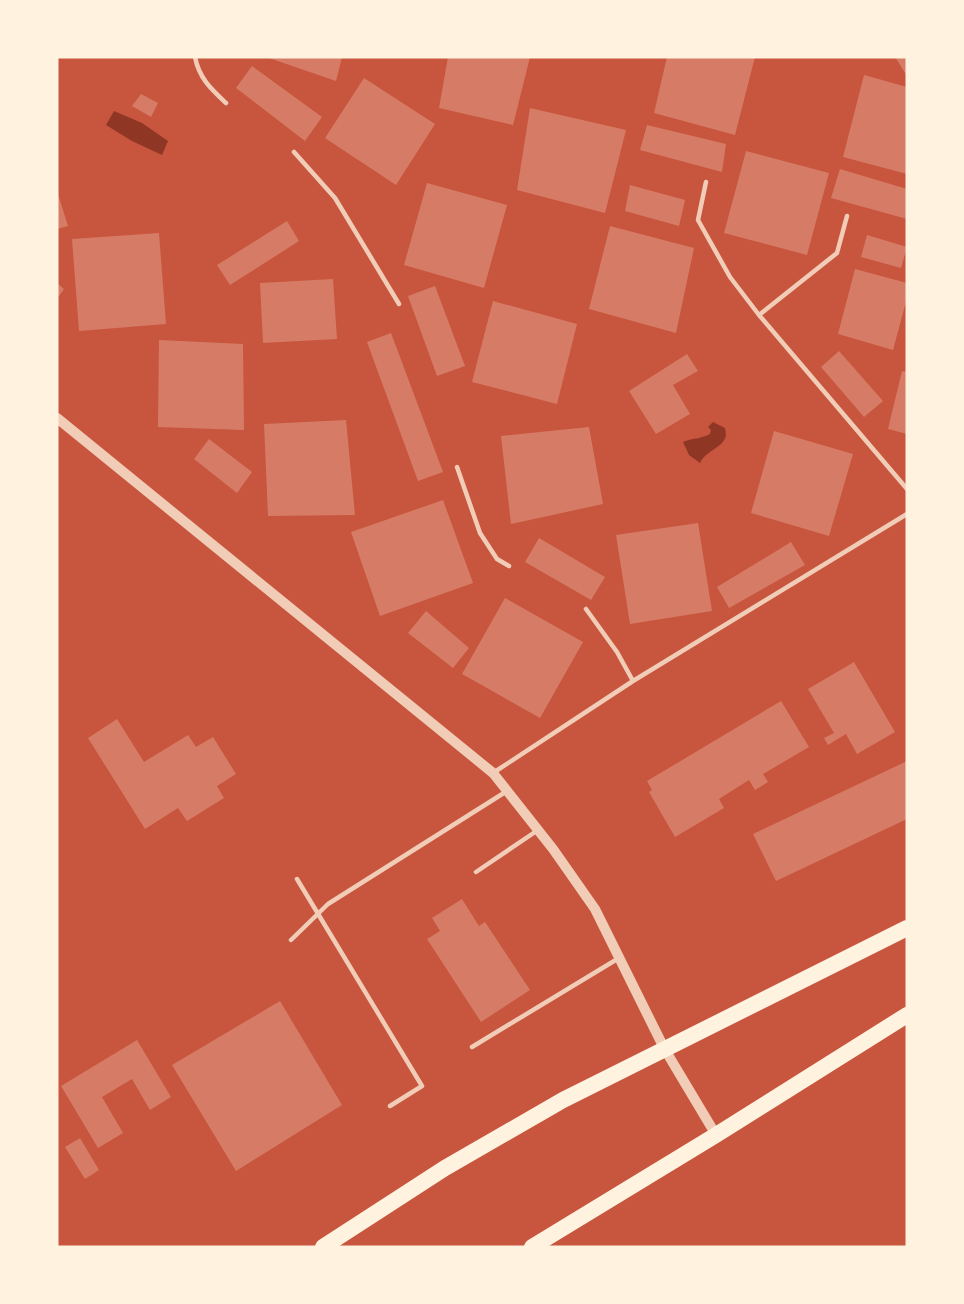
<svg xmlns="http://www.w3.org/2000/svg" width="964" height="1304" font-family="'Exo 2',sans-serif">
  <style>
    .water { fill: #8f3625 }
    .building { fill: #d67c66 }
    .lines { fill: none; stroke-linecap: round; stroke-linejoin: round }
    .service { stroke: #f1ccb7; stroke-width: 4.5 }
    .tertiary { stroke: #f1ccb7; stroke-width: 10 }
    .trunk { stroke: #fff3e0; stroke-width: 16 }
  </style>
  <rect width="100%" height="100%" fill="#c8553d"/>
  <path class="water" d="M114,111L142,123L168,141L162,155L132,141L106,125Z
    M713,422L725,428L726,436C722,449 707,449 700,463L689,455L683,442C692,438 701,439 710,434L711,430L708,427Z"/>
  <path class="building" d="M266,57H342L336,81Z
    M448,57H530L513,125L439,108Z
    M667,57H755L735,135L654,113Z
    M895,57H907V76Z
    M252,66L322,117L305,141L236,88Z
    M864,75L907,87V174L843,157Z
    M364,78L435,124L396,185L325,138Z
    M141,94L158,103L151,117L132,106Z
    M530,108L626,130L605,213L517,190Z
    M647,125L726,144L722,172L640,150Z
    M746,151L829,173L807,255L724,233Z
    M840,169L907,189V219L831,198Z
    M427,183L507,205L484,288L404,265Z
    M630,185L685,200L679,226L625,211Z
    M57,191L68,226L57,229Z
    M287,221L299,241L230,285L217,265Z
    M610,226L694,248L676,333L589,309Z
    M159,233L166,324L79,331L72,239Z
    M867,235L907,247L901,268L861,257Z
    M855,269L907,283V298L893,350L838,334Z
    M333,279L337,339L263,343L260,283Z
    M57,283L64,289L57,299Z
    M435,286L465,366L437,376L408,296Z
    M493,301L577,324L557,404L472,382Z
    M391,333L443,472L418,481L367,342Z
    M159,340L243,344L244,430L158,427Z
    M839,351L883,401L864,417L821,367Z
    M687,354L698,371L673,385L690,414L656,434L629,391Z
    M902,371L907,372V434L888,429Z
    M346,420L355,515L268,516L264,424Z
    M589,427L603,504L511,524L501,436Z
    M774,431L853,454L829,536L751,513Z
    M209,439L252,472L237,493L194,459Z
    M443,500L473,583L380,616L351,532Z
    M698,523L712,611L630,624L616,535Z
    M539,538L605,577L591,600L525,562Z
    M791,542L805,565L729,608L717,587Z
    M505,598L583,642L540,718L462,674Z
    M426,611L469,648L453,668L408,633Z
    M854,662L895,732L857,754L846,734L828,745L824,738L834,733L808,689Z
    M781,701L809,747L763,774L768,782L755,790L749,780L719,799L724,808L675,837L649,792L652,790L647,781Z
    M117,719L144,762L188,735L196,747L213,737L236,774L217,786L224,798L187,821L178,808L145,829L88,738Z
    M907,761V819L776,881L753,834Z
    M462,899L479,926L485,922L530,990L481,1022L427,939L440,931L432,918Z
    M280,1001L342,1105L236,1171L172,1065Z
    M137,1040L171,1097L150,1110L132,1079L102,1097L123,1133L98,1148L61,1086Z
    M80,1138L99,1170L85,1179L65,1147Z"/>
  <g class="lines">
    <path class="service" d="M195,57C199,78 211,89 226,103
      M294,152L335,198L399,304
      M706,182L698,220L730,277L759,315L837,253L847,216
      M759,315L907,489
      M457,467L480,533L497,559L509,566
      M586,609L617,652L633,681
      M493,773L633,681L907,514
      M476,872L538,830
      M297,879L422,1086L390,1106
      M291,940L328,904L507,791
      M472,1047L619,958"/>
    <path class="tertiary" d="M57,418L493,773L553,849L595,909L664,1048L716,1135"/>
    <path class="trunk" d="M323,1247L445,1168L563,1100L907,928
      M532,1247L716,1135L907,1015"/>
  </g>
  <rect width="964" height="1304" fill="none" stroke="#fff3e0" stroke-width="117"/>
</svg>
